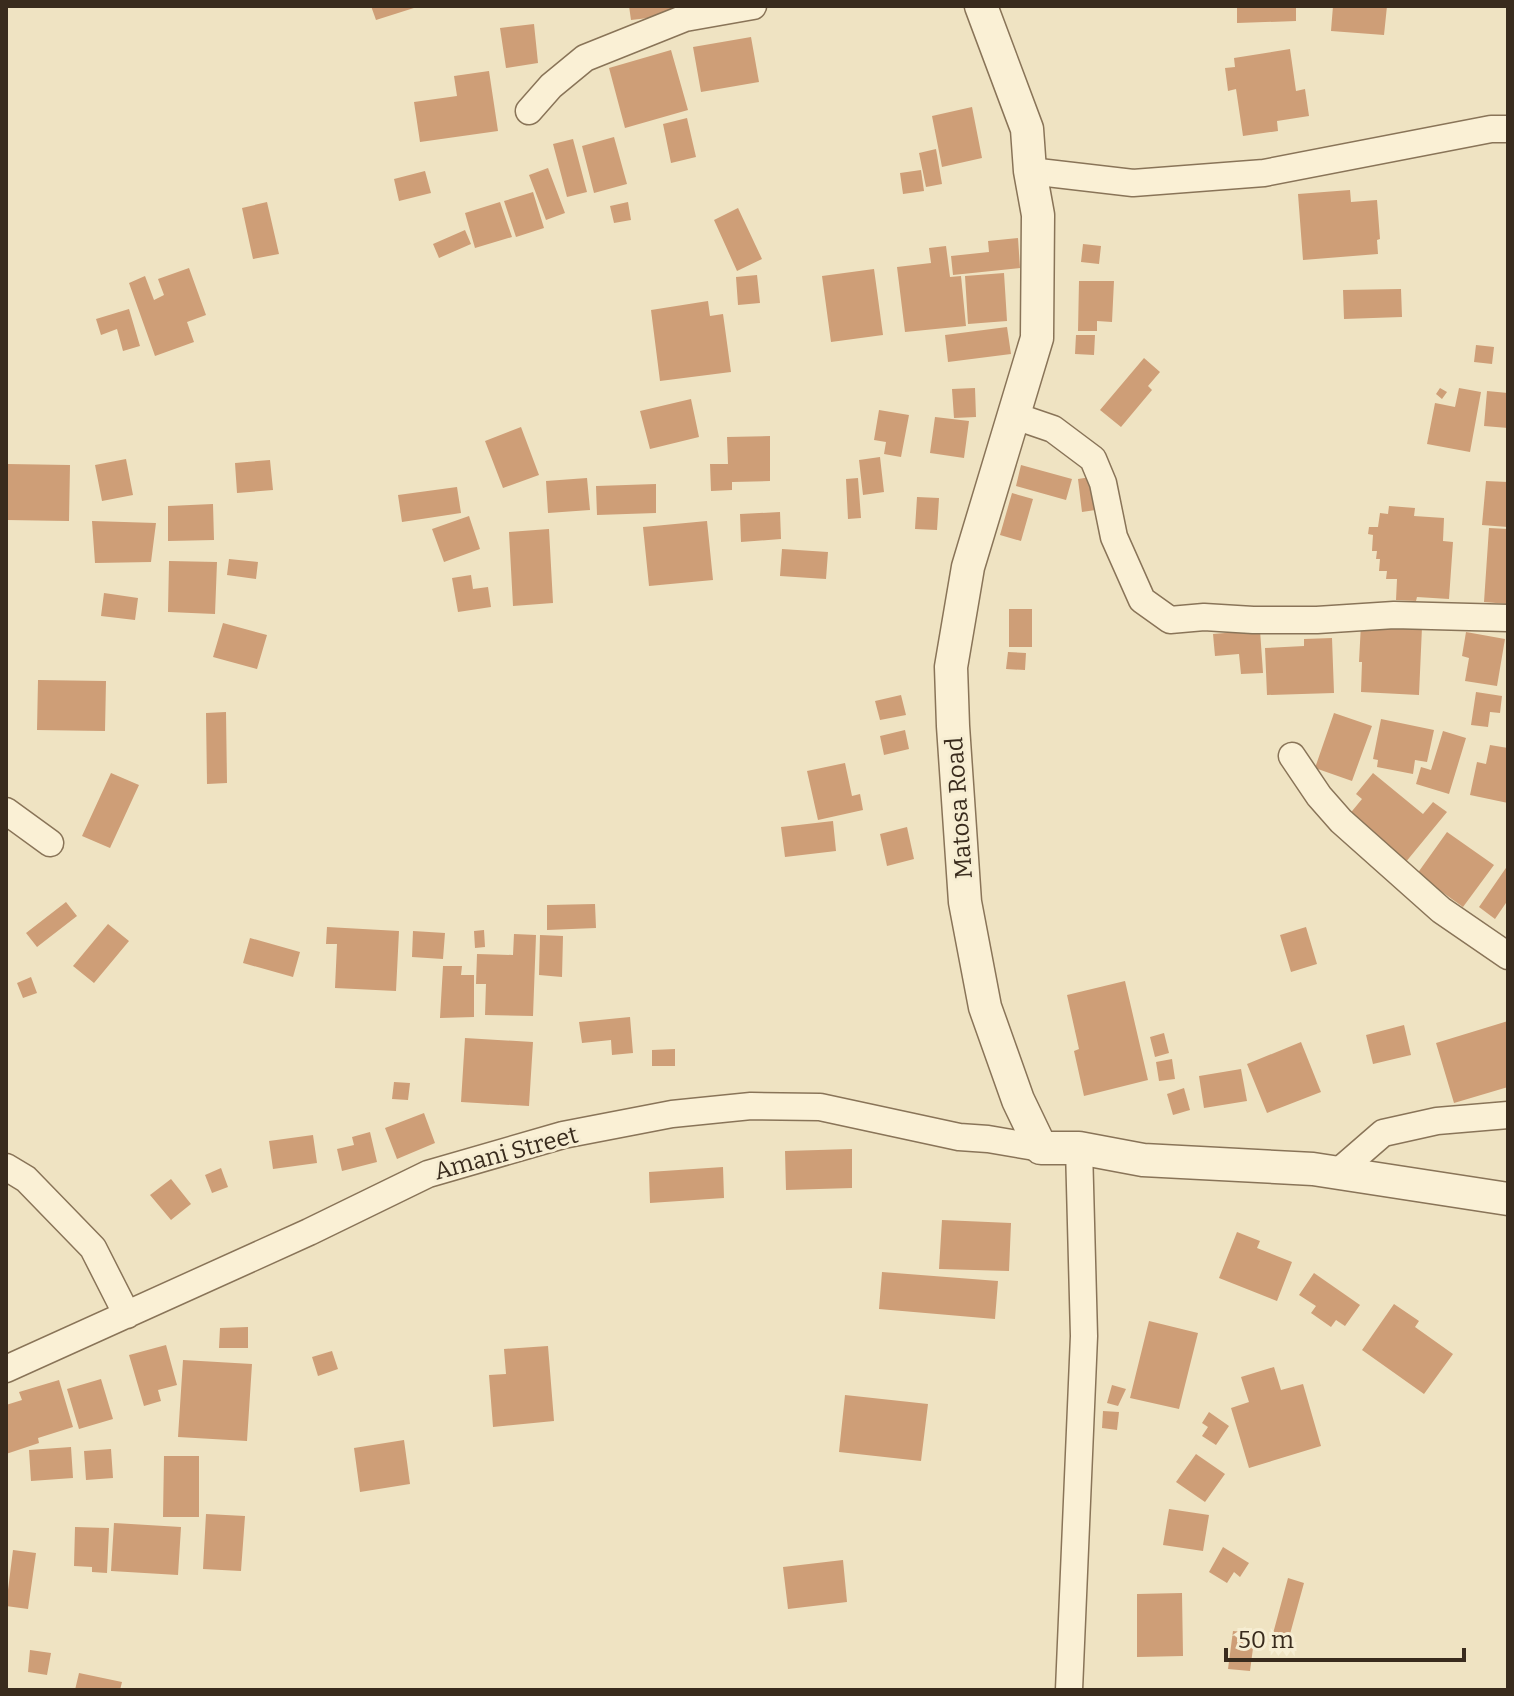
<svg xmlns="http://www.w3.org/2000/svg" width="1514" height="1696" font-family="Bitter,serif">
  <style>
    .building { fill: #ce9e77 }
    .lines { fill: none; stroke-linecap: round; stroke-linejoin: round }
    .minor-casing { stroke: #897458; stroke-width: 29 }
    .tertiary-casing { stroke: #897458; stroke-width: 35 }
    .minor { stroke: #faf0d5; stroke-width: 26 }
    .tertiary { stroke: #faf0d5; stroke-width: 32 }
    .labels { text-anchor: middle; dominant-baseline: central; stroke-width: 6; stroke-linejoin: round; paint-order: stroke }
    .street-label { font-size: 24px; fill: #392b1d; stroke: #f6edd2 }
  </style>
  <rect width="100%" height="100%" fill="#efe3c2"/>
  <path class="building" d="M371,6H417V7L376,20Z
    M629,6H673L674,15L631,20Z
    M1237,6H1296V21L1237,23Z
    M1333,6H1387L1384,35L1331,31Z
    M534,24L538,63L506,68L500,28Z
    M751,37L759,82L701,92L693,47Z
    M1290,49L1296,91L1305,89L1309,116L1277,121L1278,131L1243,136L1236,89L1228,91L1225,68L1235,67L1234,58Z
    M671,50L688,110L625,128L609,68Z
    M489,71L498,131L420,142L414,102L457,96L454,76Z
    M972,107L982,158L942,167L932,116Z
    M687,118L696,157L671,163L663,124Z
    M614,137L627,184L594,193L582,146Z
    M573,139L587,192L567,197L553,144Z
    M936,149L942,184L926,187L919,153Z
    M548,168L565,213L546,220L529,175Z
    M921,170L924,191L903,194L900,173Z
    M425,171L431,193L399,201L394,179Z
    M1350,190L1351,202L1377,200L1380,239L1377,240L1378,254L1303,260L1298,194Z
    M533,192L544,228L516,237L504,201Z
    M267,202L279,254L253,259L242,208Z
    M500,202L512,237L475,248L465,213Z
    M628,202L631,220L614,223L610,206Z
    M738,208L762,259L737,271L714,220Z
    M465,230L471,244L439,258L433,244Z
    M1018,238L1020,268L953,275L951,256L989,252L988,241Z
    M1083,244L1101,246L1099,264L1081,262Z
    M946,246L950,277L961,276L966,326L905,332L897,267L931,263L929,248Z
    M189,268L206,315L187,322L194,342L155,356L129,283L145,276L154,300L164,295L158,279Z
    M874,269L883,335L831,342L822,276Z
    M1004,273L1007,321L968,324L965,276Z
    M757,275L760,303L738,305L736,277Z
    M1079,281H1114L1112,322L1097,321V331H1078Z
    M1401,289L1402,317L1344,319L1343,290Z
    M708,301L710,316L723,314L731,372L660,381L651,310Z
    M129,309L140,346L123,351L117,329L101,335L96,319Z
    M1007,327L1011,354L948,362L945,335Z
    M1076,335H1095L1094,355L1075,354Z
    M1476,345L1494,347L1492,364L1474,362Z
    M1144,358L1160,372L1148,386L1152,390L1121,427L1100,410Z
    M975,388L976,417L954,418L952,389Z
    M1440,388L1447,392L1442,399L1436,394Z
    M1459,388L1481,392L1470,452L1427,444L1435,403L1455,407Z
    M1487,391L1508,393V428L1484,426Z
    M691,399L699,437L650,449L640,411Z
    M879,410L909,415L901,457L884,454L886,442L874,440Z
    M935,417L969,421L964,458L930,453Z
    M521,427L539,475L503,488L485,441Z
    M770,436V481L732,482V490L711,491L710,464H728L727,437Z
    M880,457L884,492L863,495L859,460Z
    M126,459L133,495L102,501L95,465Z
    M270,460L273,490L237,493L235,463Z
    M7,464L70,465L69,521L7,520Z
    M1021,465L1072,479L1066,500L1016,486Z
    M1097,476L1102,509L1082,512L1078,479Z
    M587,478L590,510L548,513L546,481Z
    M858,478L861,518L848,519L846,479Z
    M1486,481L1508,482V527L1482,525Z
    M656,484V513L597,515L596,486Z
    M457,487L461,513L402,522L398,495Z
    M1012,493L1033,499L1021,541L1000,535Z
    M917,497L939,498L937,530L915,529Z
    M213,504L214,540L168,541V506Z
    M1389,506L1415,508L1414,516L1444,518L1443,541L1453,542L1449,599L1417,597L1416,601L1396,600L1397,579H1386L1387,571H1379L1380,559H1376L1377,551H1372L1373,535L1368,534L1369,527H1378L1380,513L1388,514Z
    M780,512L781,539L741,542L740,514Z
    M469,516L480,549L444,562L432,529Z
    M92,521L156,523L151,562L95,563Z
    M707,521L713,580L649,586L643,527Z
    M1489,528L1508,529V604L1484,602Z
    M549,529L553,603L513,606L509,532Z
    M782,549L828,552L826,579L780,576Z
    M229,559L258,562L256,579L227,575Z
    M169,561L217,562L215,614L168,612Z
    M471,575L473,589L488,587L491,607L458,612L452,578Z
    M104,593L138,598L135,620L101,616Z
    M1009,609H1032V647H1009Z
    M223,623L267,635L257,669L213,657Z
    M1361,624L1422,627L1419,695L1361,692L1362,662H1359Z
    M1260,630L1263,673L1241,674L1239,654L1215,656L1213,634Z
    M1466,632L1505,639L1497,686L1465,681L1469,658L1462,656Z
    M1332,638L1334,693L1267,695L1265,648L1304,646V639Z
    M1008,652L1026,653L1025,670L1006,669Z
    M38,680L106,681L105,731L37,730Z
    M1476,692L1502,696L1500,713L1490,712L1488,727L1471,725Z
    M901,695L906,715L880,720L875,701Z
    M226,712L227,783L207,784L206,713Z
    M1334,713L1372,726L1352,781L1315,768Z
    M1381,719L1434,730L1427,762L1415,760L1413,774L1377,767L1378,760L1373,759Z
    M905,730L909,749L884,755L880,736Z
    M1443,731L1466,738L1449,794L1416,784L1421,767L1431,770Z
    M1490,745L1508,748V803L1470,795L1477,762L1486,764Z
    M845,763L852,796L860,794L863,810L818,820L807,771Z
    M111,773L139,785L110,848L82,836Z
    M1373,773L1423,814L1433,802L1447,812L1405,863L1348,816L1362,799L1356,794Z
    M833,821L836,851L785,857L781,827Z
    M907,827L914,859L887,866L880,834Z
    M1447,832L1494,865L1463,907L1417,874Z
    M1508,865V900L1495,919L1479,907Z
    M66,902L77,916L37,947L26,933Z
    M595,904L596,928L547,930V905Z
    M108,924L129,941L94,983L73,966Z
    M327,927L399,931L396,991L335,988L337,944H326Z
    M1306,927L1317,964L1291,972L1280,935Z
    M484,930L485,947L475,948L474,931Z
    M413,931L445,933L443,959L412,957Z
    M514,934L536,935L533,1016L485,1015L486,984H476L477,954L513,955Z
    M540,935L563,936L562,977L539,975Z
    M250,938L300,952L293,977L243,963Z
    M443,966H462L461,975H474V1017L440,1018Z
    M31,977L37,993L23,998L17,983Z
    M1125,981L1148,1080L1084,1096L1074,1051L1079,1049L1067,995Z
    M630,1017L633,1053L612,1055L611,1040L582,1043L579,1022Z
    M1508,1021V1087L1454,1103L1436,1043Z
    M1404,1025L1411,1055L1373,1064L1366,1035Z
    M1164,1033L1169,1053L1155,1057L1150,1037Z
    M465,1038L533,1042L529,1106L461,1102Z
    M1301,1042L1321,1092L1267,1113L1247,1064Z
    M675,1049V1066H652V1050Z
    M1172,1059L1175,1079L1159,1081L1156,1062Z
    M1241,1069L1247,1101L1204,1108L1199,1076Z
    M394,1082L410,1083L408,1100L392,1099Z
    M1184,1088L1190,1110L1173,1115L1167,1094Z
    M424,1113L435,1143L397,1159L385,1128Z
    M370,1132L377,1162L342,1171L337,1149L354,1145L352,1137Z
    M313,1135L317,1163L273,1169L269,1141Z
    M852,1149V1188L786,1190L785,1151Z
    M723,1167L724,1198L650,1203L649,1172Z
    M221,1168L228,1187L212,1193L205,1175Z
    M171,1179L191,1204L171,1220L150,1195Z
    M942,1220L1011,1223L1009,1271L939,1269Z
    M1237,1232L1260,1241L1257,1248L1292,1262L1277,1301L1219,1278Z
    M882,1272L998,1281L995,1319L879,1309Z
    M1314,1273L1360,1305L1345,1326L1336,1320L1331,1327L1311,1313L1316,1306L1299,1295Z
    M1394,1304L1419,1321L1415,1327L1453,1354L1424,1394L1362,1350Z
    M1149,1321L1198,1333L1179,1409L1130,1398Z
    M248,1327V1348H219L220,1328Z
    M166,1345L177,1385L158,1390L161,1401L144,1406L129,1355Z
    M548,1346L554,1421L493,1427L489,1375L506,1374L504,1349Z
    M332,1351L338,1369L318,1376L312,1357Z
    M183,1360L252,1364L247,1441L178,1437Z
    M1274,1367L1281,1390L1303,1384L1321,1446L1249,1468L1231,1408L1249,1402L1241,1377Z
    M101,1379L113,1419L79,1429L67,1389Z
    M59,1380L73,1427L38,1438L39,1443L6,1454V1405L22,1400L19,1392Z
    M1112,1385L1126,1389L1118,1406L1107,1403Z
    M845,1395L928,1404L921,1461L839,1452Z
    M1103,1411L1119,1412L1117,1430L1102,1428Z
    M1209,1412L1229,1426L1216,1445L1202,1436L1208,1427L1202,1423Z
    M404,1440L410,1484L360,1492L354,1448Z
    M71,1447L73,1478L31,1481L29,1450Z
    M111,1449L113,1478L86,1480L84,1451Z
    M1196,1454L1225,1474L1205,1502L1176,1482Z
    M164,1456H199V1517H163Z
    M1169,1509L1209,1515L1203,1551L1163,1545Z
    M206,1514L245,1516L241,1571L203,1569Z
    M114,1523L181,1527L178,1575L111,1571Z
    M75,1527L109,1528L107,1573L92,1572V1567L74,1566Z
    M1223,1547L1249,1563L1240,1577L1234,1572L1227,1583L1209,1572Z
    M13,1550L36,1553L28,1609L6,1606Z
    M843,1560L847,1602L788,1609L783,1567Z
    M1288,1578L1304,1583L1287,1645L1271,1641Z
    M1182,1593L1183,1656L1137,1657V1594Z
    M1233,1631L1255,1633L1250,1671L1228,1669Z
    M30,1650L51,1653L47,1675L28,1672Z
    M79,1673L122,1682L120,1690H75Z"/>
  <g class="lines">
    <g class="minor-casing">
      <path id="minor" d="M529,111L551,86L585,58L685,18L753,6
        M1030,171L1133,183L1264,173L1491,129H1508
        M1015,416L1053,429L1093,459L1103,483L1114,537L1142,600L1170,620L1204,617L1253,620H1317L1394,615L1508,618
        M1292,756L1319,796L1341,821L1441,910L1508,956
        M6,811L50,843
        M6,1167L26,1179L93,1248L127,1315
        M1338,1172L1383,1133L1437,1121L1508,1115
        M6,1369L309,1232L428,1174L563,1135L672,1114L751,1106L820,1107L959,1137L988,1139L1041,1148
        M1069,1690L1084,1336L1079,1148"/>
    </g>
    <g class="tertiary-casing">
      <path id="tertiary" d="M981,6L1027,129L1030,171L1038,215L1037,338L968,567L951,667L953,726L965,902L985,1007L1018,1100L1041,1148H1079L1143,1160L1313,1169L1508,1199"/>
    </g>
    <use href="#minor" class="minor"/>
    <use href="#tertiary" class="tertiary"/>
  </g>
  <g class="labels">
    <g class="street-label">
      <text transform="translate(959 808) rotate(-94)">Matosa Road</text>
      <text transform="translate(506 1153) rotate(-15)">Amani Street</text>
    </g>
  </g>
  <rect width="1514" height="1696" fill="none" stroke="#392b1d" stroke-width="16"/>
  <path d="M1226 1648v12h238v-12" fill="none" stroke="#392b1d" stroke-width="4"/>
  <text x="1238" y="1648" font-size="24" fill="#392b1d" stroke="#f6edd2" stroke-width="6" paint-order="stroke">50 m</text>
</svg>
